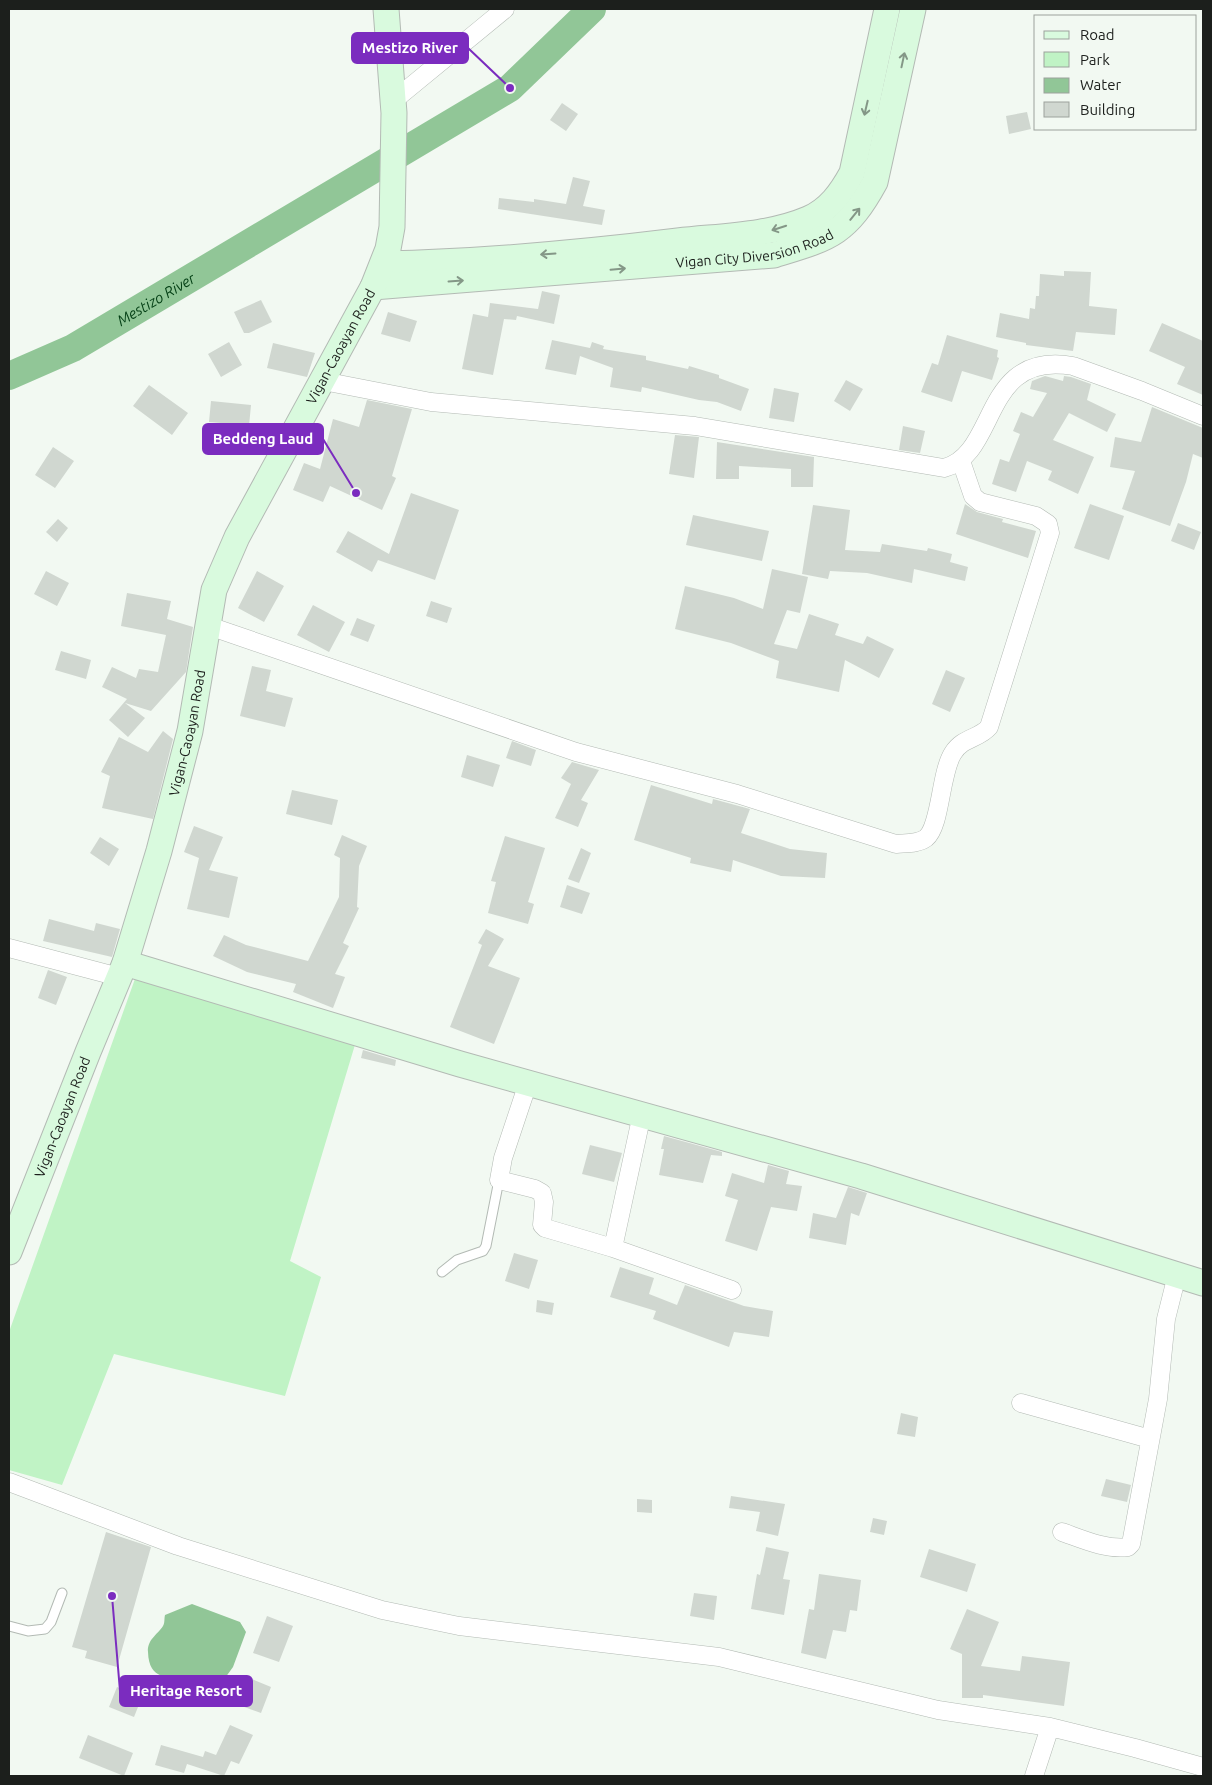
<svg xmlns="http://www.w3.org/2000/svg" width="1212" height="1785" font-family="Ubuntu,sans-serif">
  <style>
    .green { fill: #c0f3c5 }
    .water { fill: #91c697 }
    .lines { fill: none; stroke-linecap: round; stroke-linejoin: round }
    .river { stroke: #91c697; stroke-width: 28 }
    .building { fill: #d0d7d0 }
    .lane-casing { stroke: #b3bab4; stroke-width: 11 }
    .street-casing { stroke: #b3bab4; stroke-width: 19 }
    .secondary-casing { stroke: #b3bab4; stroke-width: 27 }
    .lane { stroke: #fff; stroke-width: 9 }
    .street { stroke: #fff; stroke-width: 18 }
    .secondary { stroke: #d9fade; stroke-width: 25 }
    .oneway { stroke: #849787 }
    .labels { text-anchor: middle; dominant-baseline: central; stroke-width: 4.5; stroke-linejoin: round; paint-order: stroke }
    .street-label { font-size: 14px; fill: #1c1f1c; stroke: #f2f9f2 }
    .water-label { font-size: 15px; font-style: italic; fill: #033f14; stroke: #f2f9f2 }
    .leader { fill: none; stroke: #7b2cbf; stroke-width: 2 }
    .callout-dot { fill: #7b2cbf; stroke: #f2f9f2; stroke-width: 2 }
    .callout { fill: #7b2cbf; stroke: #7b2cbf; stroke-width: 2 }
    .callout-label { font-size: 15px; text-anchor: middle; font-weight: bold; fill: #fff }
  </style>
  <rect width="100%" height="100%" fill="#f2f9f2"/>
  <path class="green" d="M136,976L357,1038L290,1261L321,1277L285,1396L114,1354L62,1485L9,1470V1332Z"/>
  <path class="water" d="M192,1604L240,1622L246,1632L233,1667L220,1685C206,1688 199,1684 186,1680C169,1675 149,1682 148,1652C147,1640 157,1635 163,1626C165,1623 164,1619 165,1615Z"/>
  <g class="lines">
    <path class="river" id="s1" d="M9,376L73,348L510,88L592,9"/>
  </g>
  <path class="building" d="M562,103L578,114L566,131L550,120Z
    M1027,112L1031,129L1009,134L1006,116Z
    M573,177L590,181L583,206L605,210L602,225L498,209L499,198L534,202V199L566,204Z
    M1064,271L1091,272L1089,306L1117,309L1115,335L1076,332L1073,351L1026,345V343L996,337L1000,313L1029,319L1030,308L1035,309L1036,296H1039L1040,274L1064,276Z
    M542,291L560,295L554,324L517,316L516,320L504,319L493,375L462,369L473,314L488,317L490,303L538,309Z
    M261,300L272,322L249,333H244L234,312Z
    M388,312L417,321L410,342L381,334Z
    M1162,323L1203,341V395L1177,384L1185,367L1149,351Z
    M947,335L998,350L997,357L999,358L992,380L962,371L952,402L921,392L932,363L938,365Z
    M552,340L590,348L592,342L604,346L603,349L646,356V360L688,369L689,366L719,375V378L749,389L741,411L717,402L699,400L642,387L641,392L610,387L613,368L580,356L576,375L545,369Z
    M229,342L242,365L221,377L208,354Z
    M273,343L315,353L307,377L267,368Z
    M1045,376L1063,381L1064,376L1071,377L1091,384L1087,400L1116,414L1107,432L1069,413L1053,440L1094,457L1078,494L1048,480L1052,471L1027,461L1016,492L992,484L1000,459L1009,462L1020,434L1013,431L1021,412L1033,417L1047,393L1030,389L1032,381Z
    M846,380L863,389L850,411L834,401Z
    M149,385L188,413L172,435L133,406Z
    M774,388L799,393L794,422L769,418Z
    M367,400L412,409L392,476L396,478L382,510L330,486L323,502L293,490L304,463L320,469L333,419L359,427Z
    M211,401L251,405L249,426L236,424L237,441L222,442L221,423L209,422Z
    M1152,407L1203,428V458L1193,454L1186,482L1170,526L1122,509L1135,471L1110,467L1115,437L1141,442Z
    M903,426L925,431L920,453L899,450Z
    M675,435L699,437L694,478L669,474Z
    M717,442L814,457L813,487H791V469L739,466V479H716Z
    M53,447L74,461L55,488L35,475Z
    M411,493L459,510L435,580L378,560L372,572L336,552L348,531L389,554Z
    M965,504L977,512L1003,519L1002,522L1036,531L1028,558L956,534Z
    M1090,504L1124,516L1109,560L1074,548Z
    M813,505L850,510L845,550L880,552L882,544L927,551L928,548L952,554L950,562L968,567L965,581L914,569L912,583L867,573L830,571L828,579L802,574Z
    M693,515L769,531L762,561L686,545Z
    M58,519L68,528L57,542L46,532Z
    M1178,523L1201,532L1194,550L1171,541Z
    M772,569L808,577L800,613L787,610L774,644L797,649L809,614L839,624L835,635L863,644L867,636L894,649L879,678L845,660L839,692L776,678L779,661L731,643L675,629L685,586L734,598L763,609Z
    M46,571L69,583L57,606L34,594Z
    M257,571L284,586L264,622L238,608Z
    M127,593L171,601L167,619L193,627L186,672L151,711L125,703L145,718L128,737L109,720L127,699L102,687L112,667L136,678L139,669L158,672L166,635L121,626Z
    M431,601L452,608L447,623L426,616Z
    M313,605L345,622L329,652L297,635Z
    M357,618L375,625L368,642L350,635Z
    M61,651L91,660L86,679L55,670Z
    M252,666L271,670L266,691L293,698L285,727L240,716Z
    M946,670L965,678L950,712L932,704Z
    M163,731L173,739L153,819L102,808L110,776L101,772L119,737L148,752Z
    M512,741L536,750L531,766L506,758Z
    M467,755L500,765L493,787L461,777Z
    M572,762L599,770L581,800L588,803L578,827L555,818L571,784L561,778Z
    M651,785L712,804L713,799L750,809L741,833L790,849L827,853L825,878L781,876L733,860L731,872L690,863L691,858L634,840Z
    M292,790L338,800L332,825L286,814Z
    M194,826L223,837L209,870L238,877L229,918L187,909L199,858L184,852Z
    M342,835L367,846L359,866L357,907L359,908L343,943L349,946L335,974L345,977L333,1008L293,992L296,984L247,972L213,956L224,935L246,945L308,961L339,897L340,858L334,855Z
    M505,836L545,848L528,902L534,904L528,924L488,913L496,882L491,881Z
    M100,837L119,849L109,866L90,853Z
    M581,848L591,853L579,883L568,879Z
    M567,885L590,893L582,914L560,907Z
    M49,919L94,931L96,923L120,929L112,957L43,941Z
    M486,929L504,939L488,966L520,978L494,1044L450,1027L482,945L478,943Z
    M48,970L67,977L56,1005L38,998Z
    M363,1050L396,1060L395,1066L361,1058Z
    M664,1136L722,1152V1156L711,1155L703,1183L659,1175L664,1149H661Z
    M590,1145L622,1153L614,1182L582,1174Z
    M768,1165L789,1171L786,1184L802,1186L797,1211L771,1207L757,1251L725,1241L738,1200L725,1196L732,1173L764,1183Z
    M848,1187L867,1193L859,1216L851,1213L846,1245L809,1238L813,1213L836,1218Z
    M514,1253L538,1260L529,1289L505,1281Z
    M620,1267L654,1278L649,1294L677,1305L685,1285L744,1306L773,1311L769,1337L734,1332L729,1347L653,1319L656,1311L610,1297Z
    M537,1300L554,1303L552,1315L536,1312Z
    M901,1413L918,1417L915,1437L897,1434Z
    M1106,1479L1131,1485L1127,1502L1101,1496Z
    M731,1496L785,1504L778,1536L756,1531L760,1512L729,1508Z
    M637,1499L652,1500V1513L637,1512Z
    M873,1518L887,1521L884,1535L870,1532Z
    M106,1532L151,1547L117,1667L85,1658L87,1651L72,1647Z
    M766,1547L789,1552L783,1579L790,1580L784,1615L751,1609L757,1574L760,1575Z
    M929,1549L976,1564L967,1592L920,1577Z
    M819,1574L861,1580L857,1611L850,1610L846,1632L833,1630L826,1659L801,1653L809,1609L814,1610Z
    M694,1593L717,1596L714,1620L690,1616Z
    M967,1609L999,1622L981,1666L1020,1671L1022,1656L1070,1662L1064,1706L983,1695V1698H962V1654L950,1649Z
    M267,1616L293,1626L279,1662L253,1653Z
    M247,1677L271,1687L261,1713L236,1704Z
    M117,1687L142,1697L134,1717L109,1707Z
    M230,1725L253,1735L239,1764L231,1761L224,1776L187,1764L184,1773L155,1765L161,1745L203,1757L205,1751L216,1755Z
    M88,1735L133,1753L124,1776L79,1758Z"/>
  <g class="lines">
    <g class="lane-casing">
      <path id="lane" d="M442,1272L457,1260L483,1251L486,1246L499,1180
        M9,1626L28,1631L45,1629L51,1622L62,1593"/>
    </g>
    <g class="street-casing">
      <path id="street" d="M393,101L505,9
        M323,381L431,402L695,426L944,468C999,454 981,350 1073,366L1142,391L1203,416
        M209,626L576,752L737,794L896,844C905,843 918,844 926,838C941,826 940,773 953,753C963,737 979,739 989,727L1050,533L1048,524L1036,516L980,502L973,496L961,461
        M9,948L119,977
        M528,1083L503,1158L499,1180L535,1189L542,1193L544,1202L542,1225L545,1228L613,1248L732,1290
        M613,1248L642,1114
        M1021,1403L1150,1439
        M9,1482L178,1546L382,1610L459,1626L719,1657L938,1710L1050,1727L1135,1748L1203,1767
        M1062,1532C1082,1539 1106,1550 1128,1547L1131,1544L1158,1399L1166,1319L1177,1275
        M1034,1776L1050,1727"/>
    </g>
    <g class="secondary-casing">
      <g id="secondary">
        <path d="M383,264C482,262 580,253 678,241C721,236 768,236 808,219C829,210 841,193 852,173L887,9"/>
        <path id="s2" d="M373,287L774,255C829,238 846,235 875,182L913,9"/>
        <path d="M125,963L460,1064L861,1176L1203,1283"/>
        <path id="s3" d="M9,1252L88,1052L125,963L159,851L190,731L214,590L237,537L373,287L388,249L392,227L394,113L386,9"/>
      </g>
    </g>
    <use href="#lane" class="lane"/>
    <use href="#street" class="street"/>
    <use href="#secondary" class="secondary"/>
  </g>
  <defs><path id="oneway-shaft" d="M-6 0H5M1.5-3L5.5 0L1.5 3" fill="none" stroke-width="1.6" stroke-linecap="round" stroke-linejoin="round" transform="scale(1.25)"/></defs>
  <g class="oneway">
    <use href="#oneway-shaft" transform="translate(903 60) rotate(-78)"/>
    <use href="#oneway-shaft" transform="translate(866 108) rotate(103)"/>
    <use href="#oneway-shaft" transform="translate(855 214) rotate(-51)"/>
    <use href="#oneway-shaft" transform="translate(779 228) rotate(162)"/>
    <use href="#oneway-shaft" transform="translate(548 254) rotate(176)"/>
    <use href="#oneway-shaft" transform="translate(618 269) rotate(-5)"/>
    <use href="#oneway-shaft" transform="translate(456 281) rotate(-4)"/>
  </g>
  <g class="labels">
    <g class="street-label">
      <text stroke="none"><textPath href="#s2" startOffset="384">Vigan City Diversion Road</textPath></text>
      <text stroke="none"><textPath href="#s3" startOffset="970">Vigan-Caoayan Road</textPath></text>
      <text stroke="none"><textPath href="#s3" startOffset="550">Vigan-Caoayan Road</textPath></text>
      <text stroke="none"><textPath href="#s3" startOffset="145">Vigan-Caoayan Road</textPath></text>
    </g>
    <g class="water-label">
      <text stroke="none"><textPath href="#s1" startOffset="166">Mestizo River</textPath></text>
    </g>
  </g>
  <path class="leader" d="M510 88L468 48M356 493L323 439M112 1596L120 1691"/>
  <g class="callout-dot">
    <circle cx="510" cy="88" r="5"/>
    <circle cx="356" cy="493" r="5"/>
    <circle cx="112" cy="1596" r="5"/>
  </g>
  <g class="callout">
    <rect x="352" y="33" width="116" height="30" rx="5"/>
    <rect x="203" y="424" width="120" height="30" rx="5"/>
    <rect x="120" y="1676" width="132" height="30" rx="5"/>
  </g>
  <g class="callout-label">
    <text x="410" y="53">Mestizo River</text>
    <text x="263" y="444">Beddeng Laud</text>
    <text x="186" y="1696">Heritage Resort</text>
  </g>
  <rect width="1212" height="1785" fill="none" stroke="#1c1f1c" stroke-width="20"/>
  <rect x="1034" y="15" width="162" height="115" fill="#f2f9f2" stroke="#9ca29c"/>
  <rect x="1044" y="31" width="25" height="8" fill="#d9fade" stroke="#9ca29c"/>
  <text x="1080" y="40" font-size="15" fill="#1c1f1c">Road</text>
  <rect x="1044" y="52" width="25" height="15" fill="#c0f3c5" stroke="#9ca29c"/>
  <text x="1080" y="65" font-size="15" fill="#1c1f1c">Park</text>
  <rect x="1044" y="78" width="25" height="15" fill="#91c697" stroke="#9ca29c"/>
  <text x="1080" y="90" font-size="15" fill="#1c1f1c">Water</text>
  <rect x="1044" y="102" width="25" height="15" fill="#d0d7d0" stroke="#9ca29c"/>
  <text x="1080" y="115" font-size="15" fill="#1c1f1c">Building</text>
</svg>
